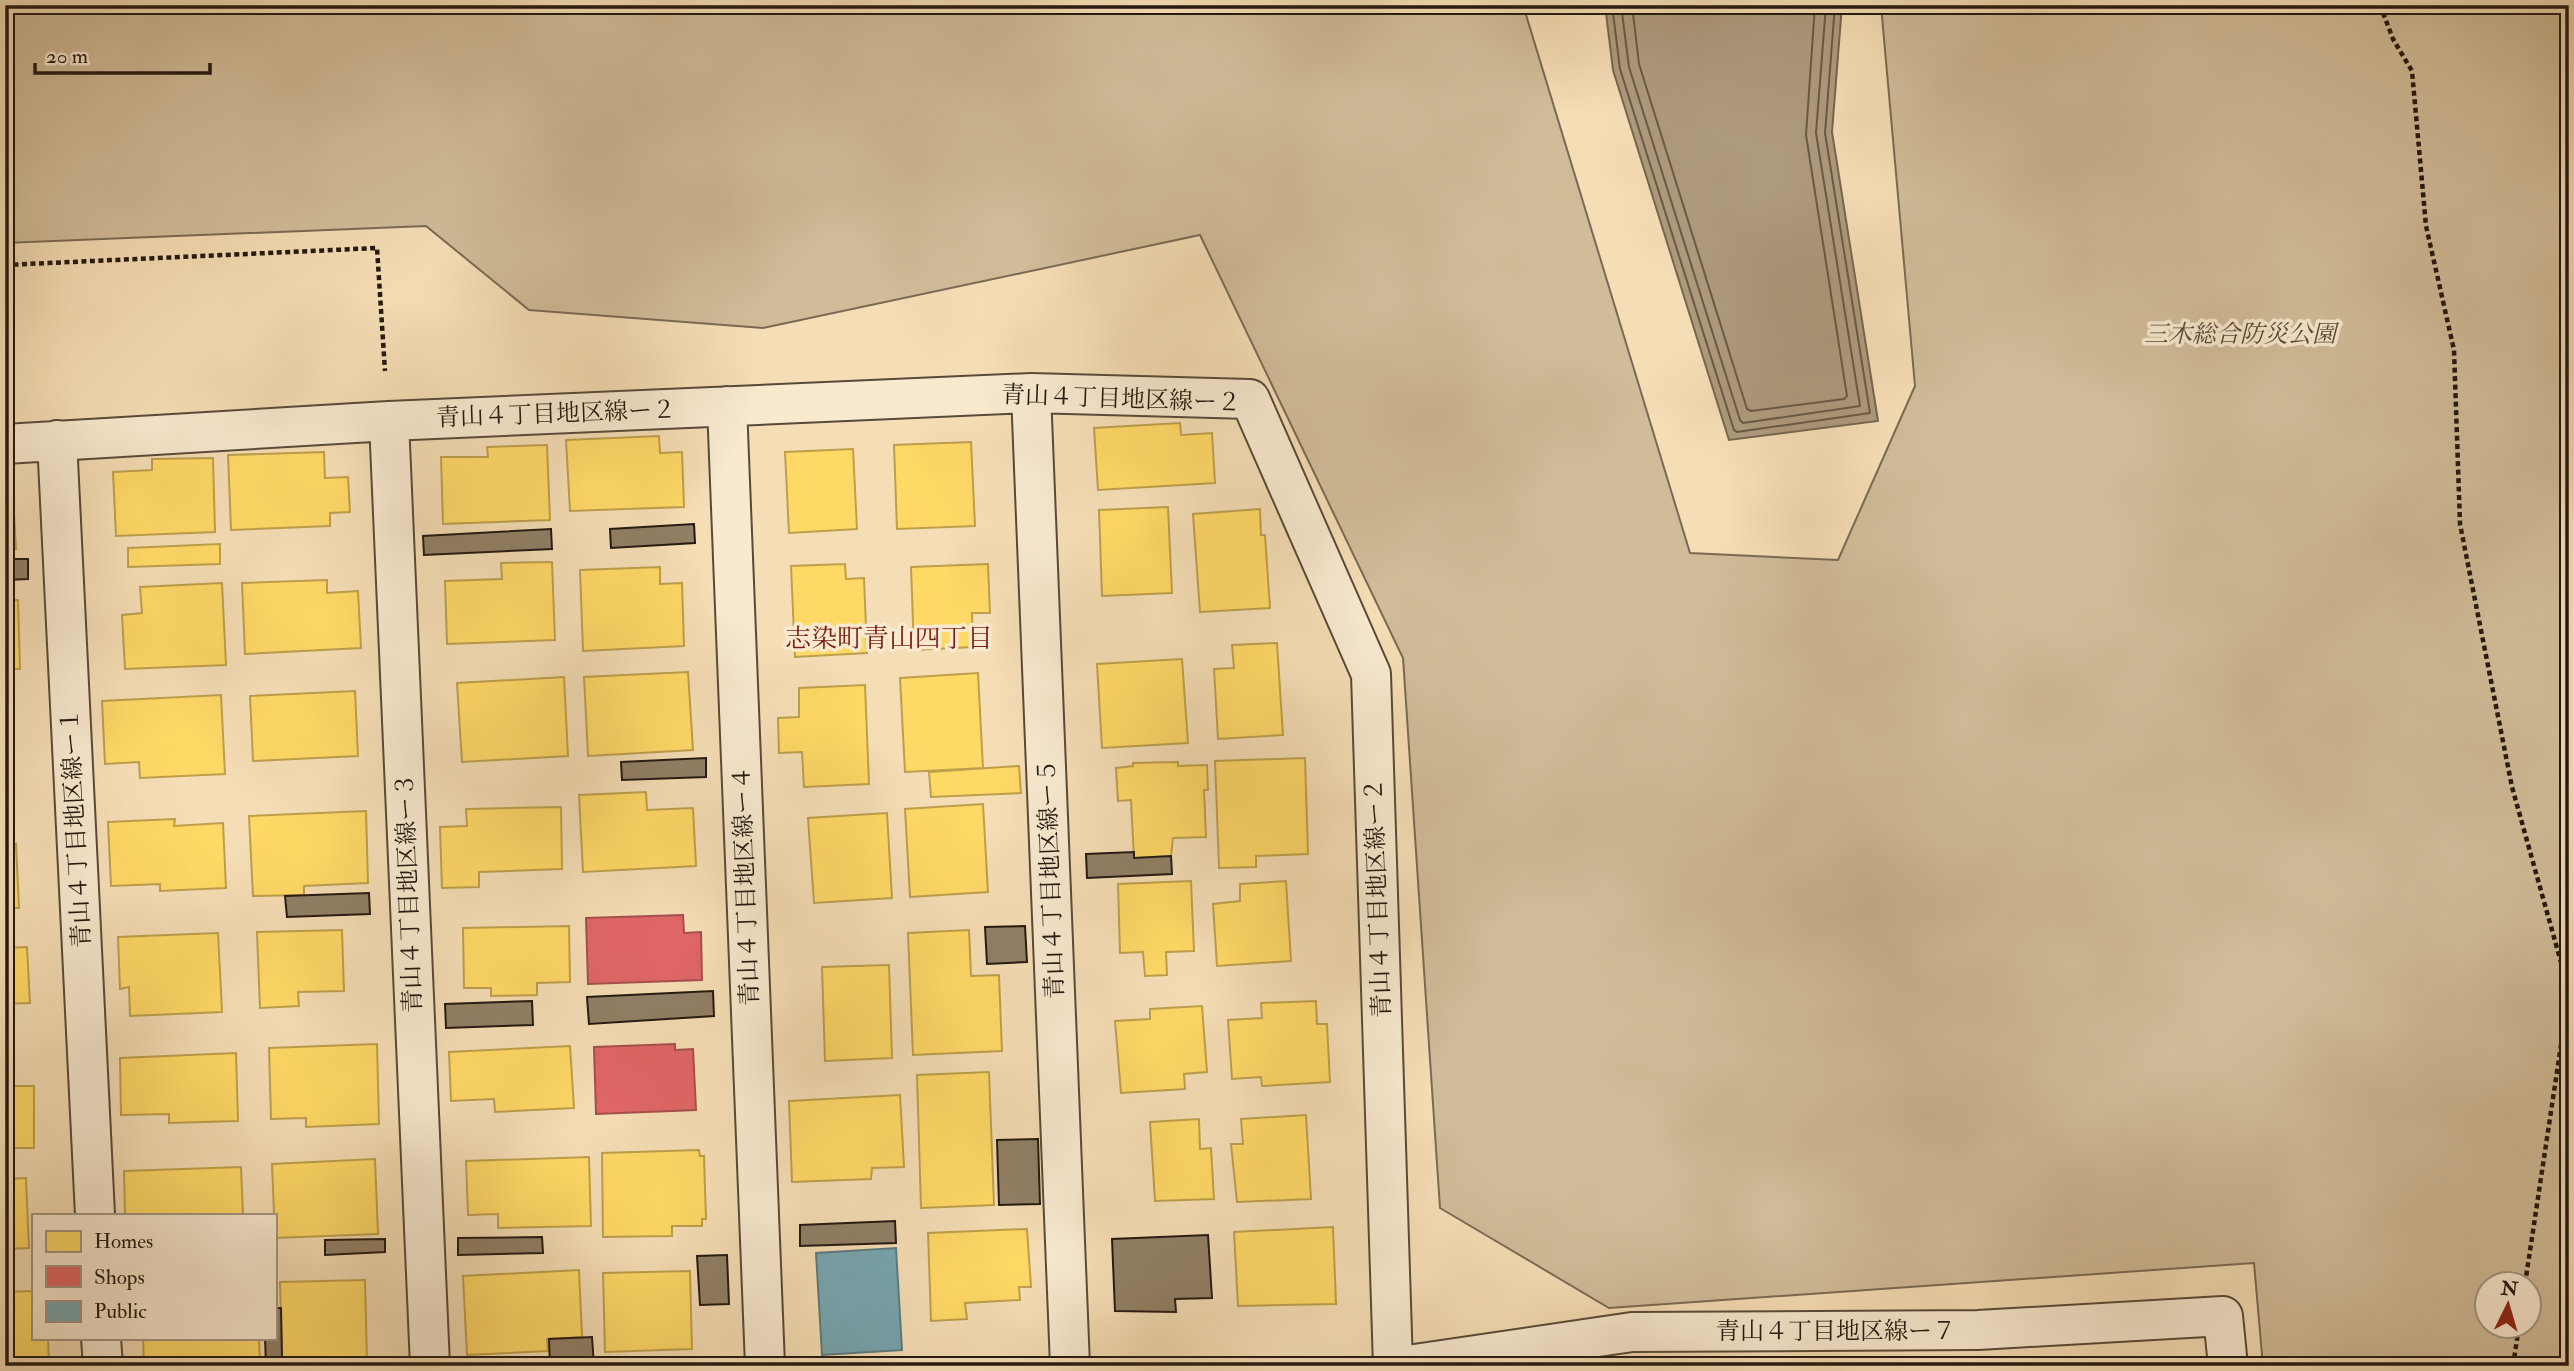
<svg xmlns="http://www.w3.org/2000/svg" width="2574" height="1371" font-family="'IM FELL Double Pica','Noto Serif JP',serif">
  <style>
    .green { fill: #d1bc99; stroke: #7a6a54; stroke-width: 2; fill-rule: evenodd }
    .water { fill: #ae9a7d; stroke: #766651; stroke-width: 2 }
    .homes { fill: #ffd966; stroke: #bd9f4c; stroke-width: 2 }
    .shops { fill: #e06666; stroke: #a74f4c; stroke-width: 2 }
    .public { fill: #76a5af; stroke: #5d7b7f; stroke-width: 2 }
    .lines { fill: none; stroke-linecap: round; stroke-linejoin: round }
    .shore { stroke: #685a46; stroke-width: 2 }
    .building { fill: #907f66; stroke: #231910; stroke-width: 2 }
    .street-casing { stroke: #584a39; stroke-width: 42 }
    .path { stroke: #231910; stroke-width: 4.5; stroke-dasharray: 5 3.5; stroke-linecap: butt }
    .street { stroke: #f8e9cf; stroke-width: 38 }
    .labels { text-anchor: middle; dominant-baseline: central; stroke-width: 7; stroke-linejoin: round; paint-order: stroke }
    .park-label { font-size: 24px; font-style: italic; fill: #574a39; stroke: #f8e9cf }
    .street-label { font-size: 24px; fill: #231910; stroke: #f8e9cf }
    .neighbourhood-label { font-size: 26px; fill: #7a1f14; stroke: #f8e9cf }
  </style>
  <rect width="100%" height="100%" fill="#f5ddb5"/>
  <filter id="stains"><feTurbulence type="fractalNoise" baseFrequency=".00286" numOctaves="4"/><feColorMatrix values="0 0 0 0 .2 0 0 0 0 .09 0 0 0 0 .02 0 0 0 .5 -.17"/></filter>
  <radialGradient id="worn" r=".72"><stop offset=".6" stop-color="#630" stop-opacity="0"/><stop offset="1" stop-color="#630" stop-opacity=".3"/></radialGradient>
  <path class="green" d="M5,5H1523L1690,553L1838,560L1915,386L1881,5H2569V1366H2263L2254,1263L1609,1308L1440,1208L1403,658L1200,235L763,328L529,310L426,226L5,243ZM2486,1284H2528V1326H2486Z"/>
  <path class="water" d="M1605,5H1842L1832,132L1878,421L1729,440L1613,70Z"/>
  <path class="homes" d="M1180,423L1181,435L1212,433L1215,483L1098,490L1094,428Z
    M659,436L660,453L682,452L684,507L570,511L566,440Z
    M971,442L975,526L897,529L894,445Z
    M547,445L550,520L443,524L441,457H488L487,447Z
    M853,449L857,529L789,533L785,452Z
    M324,452L325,478L348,477L350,512L330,513V526L231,530L228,455Z
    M213,458L215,532L116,536L113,472L152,470V459Z
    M5,496H13L16,549H5Z
    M1168,507L1172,593L1102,596L1099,510Z
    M1260,509L1261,535H1265L1270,608L1200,612L1193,514Z
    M220,544V564L128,567V548Z
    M552,562L555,640L447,644L445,581L502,579L501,563Z
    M845,564L846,579L864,578L867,653L795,657L791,566Z
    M988,564L990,613H972L973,647L914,650L911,567Z
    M660,567V584L682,583L684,646L583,651L580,570Z
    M327,580V593L358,591L361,648L245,654L242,583Z
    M222,583L226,665L125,669L122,615L142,613L140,587Z
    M5,600H18L20,669H5Z
    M1277,643L1283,735L1218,739L1214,669L1234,668L1232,645Z
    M1182,659L1188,743L1102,748L1097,664Z
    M688,672L693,750L588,756L584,677Z
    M978,673L983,768L905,772L900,678Z
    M564,677L568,756L462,762L457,683Z
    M865,685L869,784L804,787L802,752L779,753L778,718L799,717V688Z
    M355,691L358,756L253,761L250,696Z
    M221,695L225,774L140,778L139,762L105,764L102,701Z
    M5,729H7L8,784H5Z
    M1305,758L1308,854L1256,856V867L1219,868L1215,761Z
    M1178,762V766L1207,765L1208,790H1204L1206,837L1173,838L1171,856L1134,858L1131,800L1118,801L1116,768L1133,766V763Z
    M1019,766L1021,793L931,797L929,772Z
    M646,792L647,810L693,808L696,866L583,872L579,795Z
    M983,804L988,892L910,897L905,809Z
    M561,807L562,869L479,872V887L442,888L440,827L467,826L466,809Z
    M366,811L368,883L304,886V895L253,896L249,816Z
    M887,813L892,898L814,903L808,818Z
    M175,819L174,826L223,823L226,888L160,891V884L111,886L108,822Z
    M5,844H16L19,908H5Z
    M1191,881L1194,951L1166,952L1167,975L1145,976L1143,952L1120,953L1118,884Z
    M1286,881L1291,961L1217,966L1213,904L1240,901V884Z
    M569,926L570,982L537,983V995L491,996V988H464L463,928Z
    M342,930L344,991L298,992L299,1006L260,1008L257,932Z
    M969,930L971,976L999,975L1002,1051L913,1055L908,933Z
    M218,933L222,1012L130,1016L129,987L120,989L118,937Z
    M27,947L30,1003L5,1004V948Z
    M889,965L892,1058L825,1061L822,967Z
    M1316,1001L1317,1024H1327L1330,1082L1262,1086L1261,1077L1232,1079L1228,1020L1262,1018L1261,1003Z
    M1202,1006L1207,1072L1184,1074L1185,1089L1121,1093L1115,1021L1150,1019V1009Z
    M377,1044L379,1124L306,1127V1118L271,1119L269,1048Z
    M570,1046L574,1108L495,1112L494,1099L451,1101L449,1052Z
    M236,1053L238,1121L169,1123V1114L121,1115L120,1058Z
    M5,1070H11V1086H34V1148H5Z
    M989,1072L994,1205L921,1208L917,1075Z
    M900,1095L904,1167L872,1168L871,1179L792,1182L789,1101Z
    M1306,1115L1311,1199L1237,1202L1231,1144H1243L1241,1119Z
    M1199,1119L1200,1149L1211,1148L1214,1199L1155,1201L1150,1122Z
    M699,1150L700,1156H704L706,1219H702V1226H672V1236L603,1237L602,1153Z
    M589,1157L591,1226L498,1228V1214L468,1215L466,1161Z
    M375,1159L378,1234L275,1238L272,1164Z
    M241,1167L243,1215H125L124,1171Z
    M26,1178L29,1248L8,1249V1267H5V1179Z
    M1333,1227L1336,1304L1238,1306L1234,1232Z
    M1027,1229L1031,1287H1019L1020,1300L965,1303L967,1319L931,1321L928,1233Z
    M579,1270L582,1337L547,1339L548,1351L467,1355L463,1276Z
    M690,1271L692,1349L605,1352L603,1273Z
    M365,1280L367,1363L329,1364V1358L282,1359L280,1282Z
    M33,1291V1338H48L49,1366H7L5,1292Z
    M143,1338H259L260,1362L144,1366Z"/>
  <path class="shops" d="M683,915L684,933L701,932L702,980L588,984L586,918Z
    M675,1044V1050L693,1049L696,1110L596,1114L594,1047Z"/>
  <path class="public" d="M896,1248L902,1350L822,1355L816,1253Z"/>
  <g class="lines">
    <path class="shore" d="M1612,5L1620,69L1734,430L1737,432L1870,413L1825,133L1835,5
      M1621,5L1629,67L1740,420L1743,423L1860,406L1816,133L1826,5
      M1632,5L1639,64L1747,409L1751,411L1844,399L1847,396L1806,135L1815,5"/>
  </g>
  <path class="building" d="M694,524L695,543L611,548L610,529Z
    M551,529L552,549L424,555L423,536Z
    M5,559H28V579L5,580Z
    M706,758V777L622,780L621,762Z
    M1134,852V858L1171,856L1172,874L1087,878L1086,854Z
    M369,893L370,914L287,917L285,896Z
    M1025,926L1027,962L987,964L985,927Z
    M713,991L714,1016L589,1024L587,997Z
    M532,1001L533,1025L446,1028L445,1004Z
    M1038,1139L1040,1204L999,1205L997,1140Z
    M895,1221L896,1243L800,1246V1225Z
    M1208,1235L1212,1298L1175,1299L1176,1312L1115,1311L1112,1239Z
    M542,1237L543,1253L458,1255V1238Z
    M385,1239V1252L325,1255V1240Z
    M727,1255L729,1304L700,1305L697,1256Z
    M275,1308H281L282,1359H289V1366H266L265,1338H275Z
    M592,1337L594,1366H550L549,1339Z"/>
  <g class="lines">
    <g class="street-casing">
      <path id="street" d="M1031,393L1070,1366
        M727,406L765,1366
        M389,421L430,1366
        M57,440L95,1215
        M5,444L389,421L1031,393L1250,399L1371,674L1393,1366
        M101,1338L103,1366
        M1401,1366L1632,1332L1978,1330L2223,1316L2228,1366"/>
    </g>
    <path class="path" d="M2380,5L2393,39L2412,71L2426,226L2454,350L2460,524L2512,787L2569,991
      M5,265L377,248L385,371
      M2525,1284L2569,992
      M2513,1366L2519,1326"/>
    <use href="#street" class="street"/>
  </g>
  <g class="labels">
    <g class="park-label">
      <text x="2240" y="334">三木総合防災公園</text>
    </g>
    <g class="street-label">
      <text transform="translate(1121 399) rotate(2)">青山４丁目地区線ー２</text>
      <text transform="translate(556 414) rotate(-2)">青山４丁目地区線ー２</text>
      <text transform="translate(76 828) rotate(-93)">青山４丁目地区線ー１</text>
      <text transform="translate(1051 879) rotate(-92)">青山４丁目地区線ー５</text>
      <text transform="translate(746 886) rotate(-92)">青山４丁目地区線ー４</text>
      <text transform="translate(409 893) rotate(-92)">青山４丁目地区線ー３</text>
      <text transform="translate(1378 898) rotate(-92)">青山４丁目地区線ー２</text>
      <text x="1836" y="1331">青山４丁目地区線ー７</text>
    </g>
    <g class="neighbourhood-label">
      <text x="889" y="639">志染町青山四丁目</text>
    </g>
  </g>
  <rect width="2574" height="1371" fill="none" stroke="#f5ddb5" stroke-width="28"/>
  <rect x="7" y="7" width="2560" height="1357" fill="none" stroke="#231910" stroke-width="3.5"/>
  <rect x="14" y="14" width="2546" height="1343" fill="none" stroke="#231910" stroke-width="2"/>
  <rect x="32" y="1214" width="245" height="126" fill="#f8e9cf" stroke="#a39683" stroke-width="2"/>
  <rect x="46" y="1231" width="35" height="21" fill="#ffd966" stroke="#a39683" stroke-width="2"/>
  <text x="94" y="1248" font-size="21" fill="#231910">Homes</text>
  <rect x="46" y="1266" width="35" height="21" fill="#e06666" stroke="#a39683" stroke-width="2"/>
  <text x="94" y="1284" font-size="21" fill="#231910">Shops</text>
  <rect x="46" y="1301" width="35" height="21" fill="#76a5af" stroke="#a39683" stroke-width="2"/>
  <text x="94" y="1318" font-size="21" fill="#231910">Public</text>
  <g transform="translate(2508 1305) rotate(5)"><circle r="33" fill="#f8e9cf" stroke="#a39683" stroke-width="2"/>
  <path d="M0-5L12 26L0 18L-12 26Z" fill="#8f2418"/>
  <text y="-10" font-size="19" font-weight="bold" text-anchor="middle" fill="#231910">N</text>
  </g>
  <path d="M35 63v10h175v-10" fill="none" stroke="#231910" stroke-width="3.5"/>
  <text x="46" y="63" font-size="21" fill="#231910" stroke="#f8e9cf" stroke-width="5" paint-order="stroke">20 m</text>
  <rect width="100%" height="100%" filter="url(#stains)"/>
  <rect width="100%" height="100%" fill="url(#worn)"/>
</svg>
